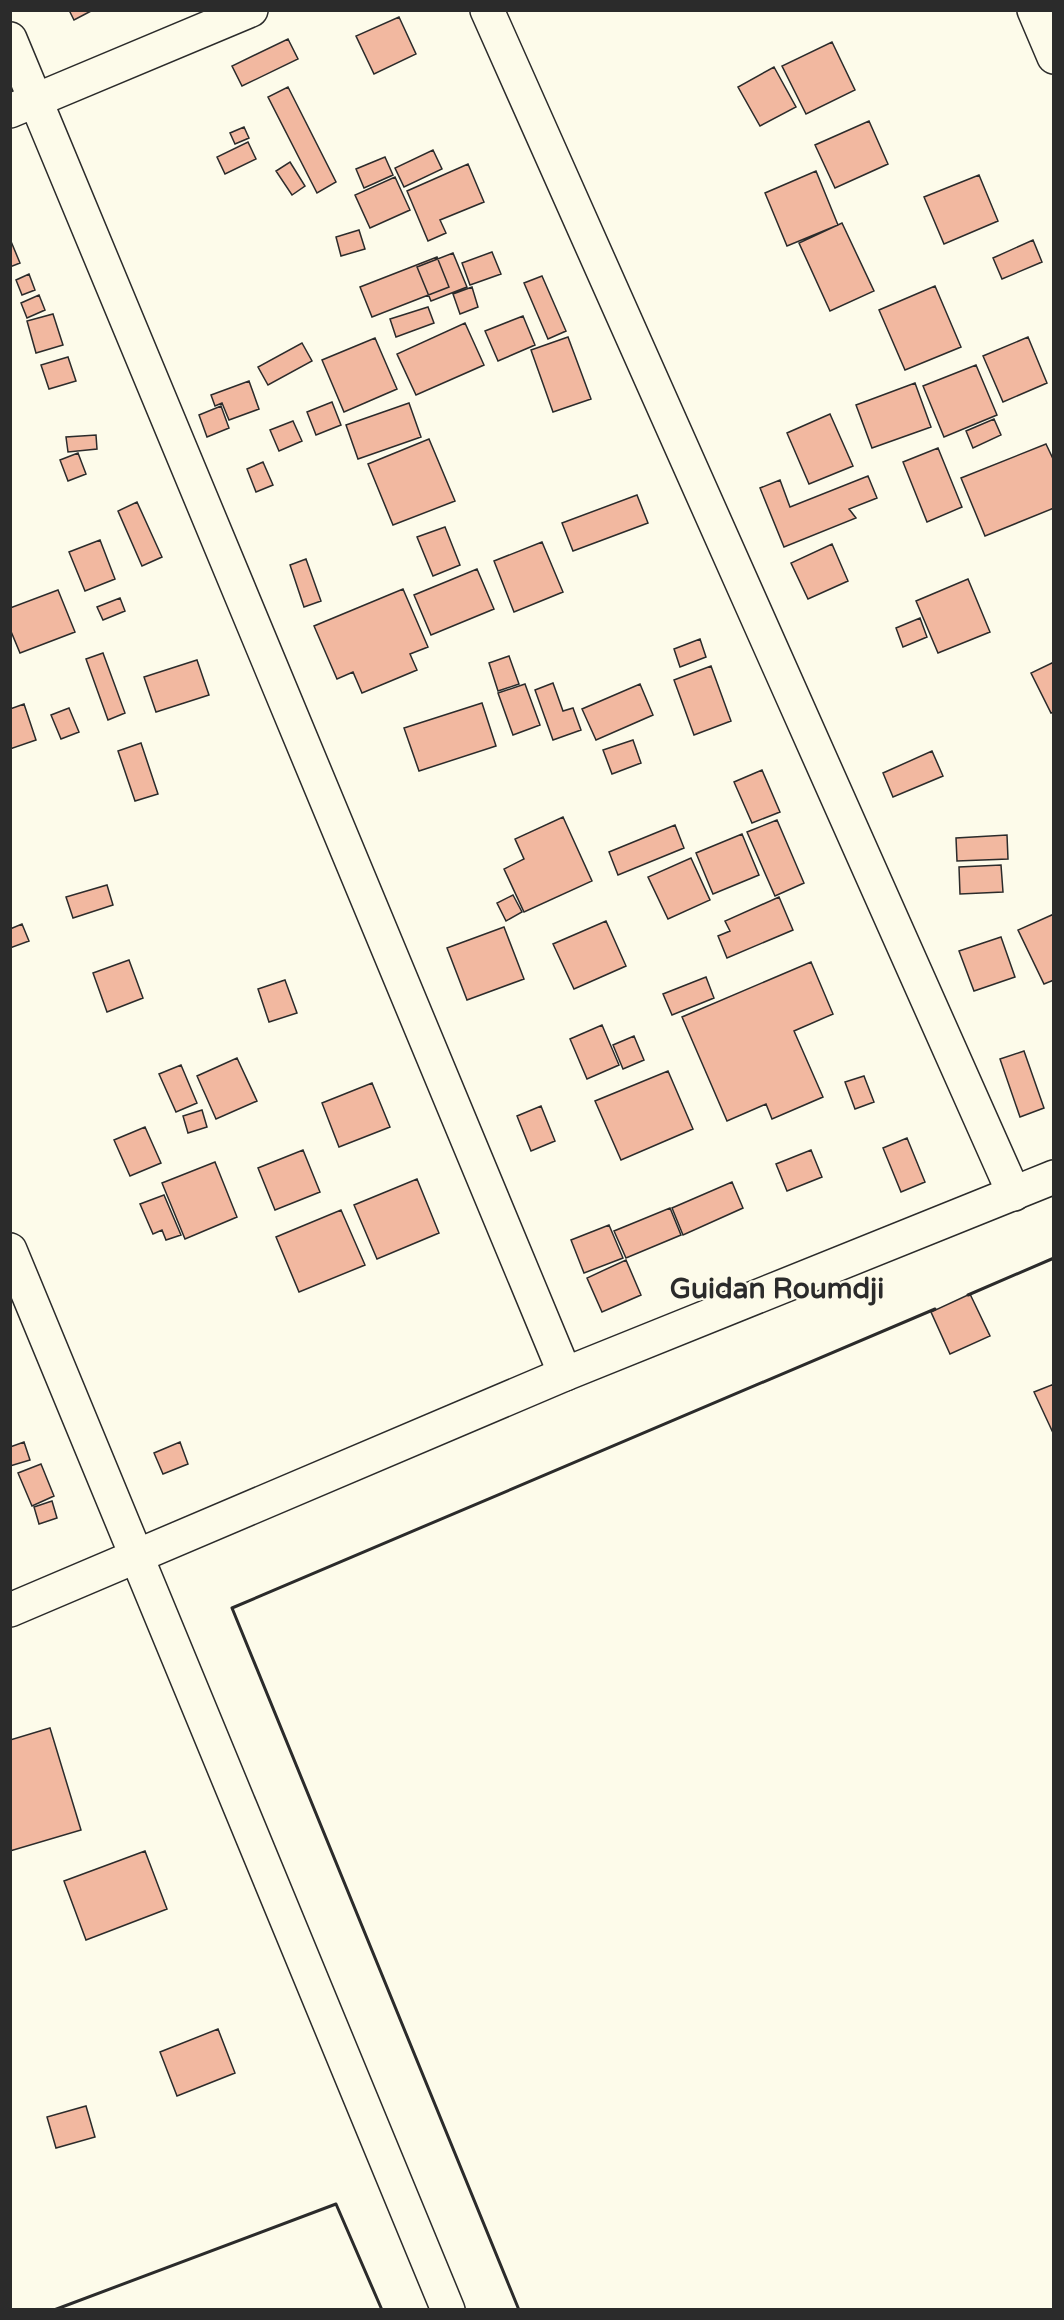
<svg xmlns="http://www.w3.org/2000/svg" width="1064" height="2320" font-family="'Varela Round',sans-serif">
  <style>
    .building { fill: #f2b8a0; stroke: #2b2b2b; stroke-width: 1.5 }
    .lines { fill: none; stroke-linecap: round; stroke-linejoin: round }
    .street-casing { stroke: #2b2b2b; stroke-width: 36 }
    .highway-casing { stroke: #2b2b2b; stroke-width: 36 }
    .street { stroke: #fdfbea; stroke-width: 33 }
    .highway { stroke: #fdfbea; stroke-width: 33 }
    .wall { stroke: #2b2b2b; stroke-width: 3 }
    .labels { text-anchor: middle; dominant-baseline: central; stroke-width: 4.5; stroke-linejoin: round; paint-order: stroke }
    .town-label { font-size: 28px; font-weight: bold; fill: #2b2b2b; stroke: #fdfbea }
  </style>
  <rect width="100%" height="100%" fill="#fdfbea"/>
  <path class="building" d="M69,10H93L74,20Z
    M399,17L416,54L374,74L356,36Z
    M288,39L298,59L242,86L232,66Z
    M832,42L855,90L806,114L782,66Z
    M774,67L796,107L760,126L738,87Z
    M288,87L336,182L317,193L268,97Z
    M869,121L888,164L835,188L815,145Z
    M244,127L249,138L235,144L230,133Z
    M248,142L256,159L225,174L217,157Z
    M433,150L442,169L404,187L395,168Z
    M385,157L393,175L364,188L356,169Z
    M290,162L305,186L292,195L276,171Z
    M468,164L484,202L440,220L446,233L428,241L407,191Z
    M816,171L838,225L787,246L765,193Z
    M979,175L998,221L944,244L924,197Z
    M395,177L410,210L370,228L355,195Z
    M842,223L874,291L830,311L799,243Z
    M359,230L365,249L341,256L336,237Z
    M10,239L20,263L10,267Z
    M1033,240L1042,262L1002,279L993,258Z
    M492,252L501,274L470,285L462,263Z
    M453,253L467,287L431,301L417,267Z
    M437,257L449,287L372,317L360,287Z
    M29,274L35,290L22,295L16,280Z
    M542,276L566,331L548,339L524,283Z
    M935,286L961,347L905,370L879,310Z
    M472,287L478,307L460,314L453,294Z
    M39,295L45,310L27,318L21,303Z
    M428,307L434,323L396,337L390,319Z
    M53,314L63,345L36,353L27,321Z
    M523,316L535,345L498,361L485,331Z
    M465,323L484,365L416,395L397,354Z
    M568,337L591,399L553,412L531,350Z
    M1028,337L1047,383L1003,402L983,356Z
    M375,338L397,389L344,412L322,360Z
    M302,343L312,361L268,385L258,367Z
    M68,357L76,381L49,389L41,365Z
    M976,365L997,415L944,437L923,386Z
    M249,381L259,409L229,420L222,403L215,406L211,395Z
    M915,383L931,427L872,448L856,405Z
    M332,402L341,425L316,435L307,412Z
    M409,403L421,437L358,459L346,425Z
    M221,406L229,428L207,437L199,415Z
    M830,414L853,466L809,484L787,433Z
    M994,419L1001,435L973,448L966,431Z
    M293,421L302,441L279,451L270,430Z
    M96,435L97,449L68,452L66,437Z
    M429,439L455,501L393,525L368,464Z
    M1046,444L1054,461V508L985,536L961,478Z
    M938,448L962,507L927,522L903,462Z
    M78,453L86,474L68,481L60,460Z
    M263,462L273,485L256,492L247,469Z
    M868,476L877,498L849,509L856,518L784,547L760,488L780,480L790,507Z
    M637,495L648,523L573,551L562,523Z
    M137,502L162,557L142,566L118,511Z
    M445,527L460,565L433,576L417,537Z
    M100,540L115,579L85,591L69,552Z
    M542,542L563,592L514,612L494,561Z
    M832,544L848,581L808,599L791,563Z
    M306,559L321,601L304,607L290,565Z
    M477,569L494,609L431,635L414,595Z
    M968,579L990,632L938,653L916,601Z
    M403,589L428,647L410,654L417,670L362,693L353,672L337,679L314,626Z
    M58,590L75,632L20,653L10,629V608Z
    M120,598L125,611L103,620L97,607Z
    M920,618L927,637L903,647L896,628Z
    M700,639L706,657L680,667L674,649Z
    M103,653L125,713L108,720L86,659Z
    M509,656L519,684L498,691L489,663Z
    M197,660L209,695L156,712L144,677Z
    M1054,662V712L1051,713L1031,673Z
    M711,666L731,721L694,735L674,680Z
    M553,683L563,711L573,708L581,730L553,740L535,690Z
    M525,684L540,725L513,735L498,693Z
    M640,684L653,715L596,740L582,709Z
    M482,703L496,746L419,771L404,728Z
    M24,704L36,740L10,749V709Z
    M69,708L79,732L61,739L51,715Z
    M633,740L641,763L612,774L603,750Z
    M141,743L158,794L135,801L118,751Z
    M932,751L943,776L893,797L883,773Z
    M762,770L780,812L752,823L734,782Z
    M563,817L592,881L524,912L504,869L524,859L515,839Z
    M777,820L804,883L775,896L747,832Z
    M675,825L684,848L618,875L609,852Z
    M742,834L759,875L713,894L696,853Z
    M1007,835L1008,859L957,861L956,838Z
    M691,858L710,900L668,919L648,877Z
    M1001,865L1003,892L960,894L959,867Z
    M107,885L113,905L73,918L66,897Z
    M513,895L522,912L506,921L497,903Z
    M779,897L793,930L727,958L718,936L730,931L725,921Z
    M1054,914V980L1044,984L1018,930Z
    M606,921L626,966L574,989L553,944Z
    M22,924L29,941L10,948V929Z
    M504,927L524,979L467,1000L447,948Z
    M1001,937L1015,977L974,991L959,951Z
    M129,960L143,998L107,1012L93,973Z
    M811,962L833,1014L794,1031L823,1097L772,1119L766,1104L727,1121L682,1017Z
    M706,977L714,998L672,1015L663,994Z
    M285,980L297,1013L269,1022L258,989Z
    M602,1025L619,1065L587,1079L570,1039Z
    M634,1036L644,1060L623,1069L613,1045Z
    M1024,1051L1044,1108L1020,1117L1000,1059Z
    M237,1058L257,1101L216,1119L197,1076Z
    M181,1065L197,1103L176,1112L159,1074Z
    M668,1071L693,1129L621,1160L595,1101Z
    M864,1076L874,1102L855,1109L845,1082Z
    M372,1083L390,1127L339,1147L322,1103Z
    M541,1106L555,1141L531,1151L517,1116Z
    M202,1110L207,1127L188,1133L183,1116Z
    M145,1127L161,1163L130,1176L114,1140Z
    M907,1138L925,1182L901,1192L883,1148Z
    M303,1150L320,1192L275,1210L258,1168Z
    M811,1150L822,1177L787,1191L776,1164Z
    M215,1162L237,1217L185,1239L162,1183Z
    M417,1179L439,1233L377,1259L354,1205Z
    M732,1182L743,1208L683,1235L672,1208Z
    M164,1195L181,1235L166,1240L162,1230L153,1234L140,1204Z
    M670,1208L681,1235L626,1258L614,1231Z
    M341,1210L365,1265L299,1292L276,1237Z
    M609,1225L623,1258L584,1273L571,1240Z
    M626,1260L641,1295L602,1312L587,1278Z
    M970,1294L990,1336L950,1354L931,1312Z
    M1054,1384V1435L1034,1392Z
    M24,1442L30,1460L10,1466V1447Z
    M180,1442L188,1464L163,1474L154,1453Z
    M41,1464L54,1496L32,1506L18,1473Z
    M52,1501L57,1518L39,1524L34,1507Z
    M50,1728L81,1830L10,1851V1740Z
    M145,1851L167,1909L86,1940L64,1881Z
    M218,2029L235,2073L177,2096L160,2052Z
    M86,2106L95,2137L56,2148L47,2117Z"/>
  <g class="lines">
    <g class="street-casing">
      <path id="street" d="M487,10L1014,1194
        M1034,10L1054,57
        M10,39L565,1374
        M10,111L251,10
        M10,1250L448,2310"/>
    </g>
    <g class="highway-casing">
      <path id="highway" d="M10,1610L565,1374L1054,1177"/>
    </g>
    <use href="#street" class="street"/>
    <use href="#highway" class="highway"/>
    <path class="wall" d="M968,1295L1054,1258
      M54,2310L336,2204L382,2310
      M519,2310L232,1608L935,1309"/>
  </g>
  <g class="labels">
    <g class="town-label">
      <text x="777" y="1289">Guidan Roumdji</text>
    </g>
  </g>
  <rect width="1064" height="2320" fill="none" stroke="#2b2b2b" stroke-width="24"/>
</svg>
